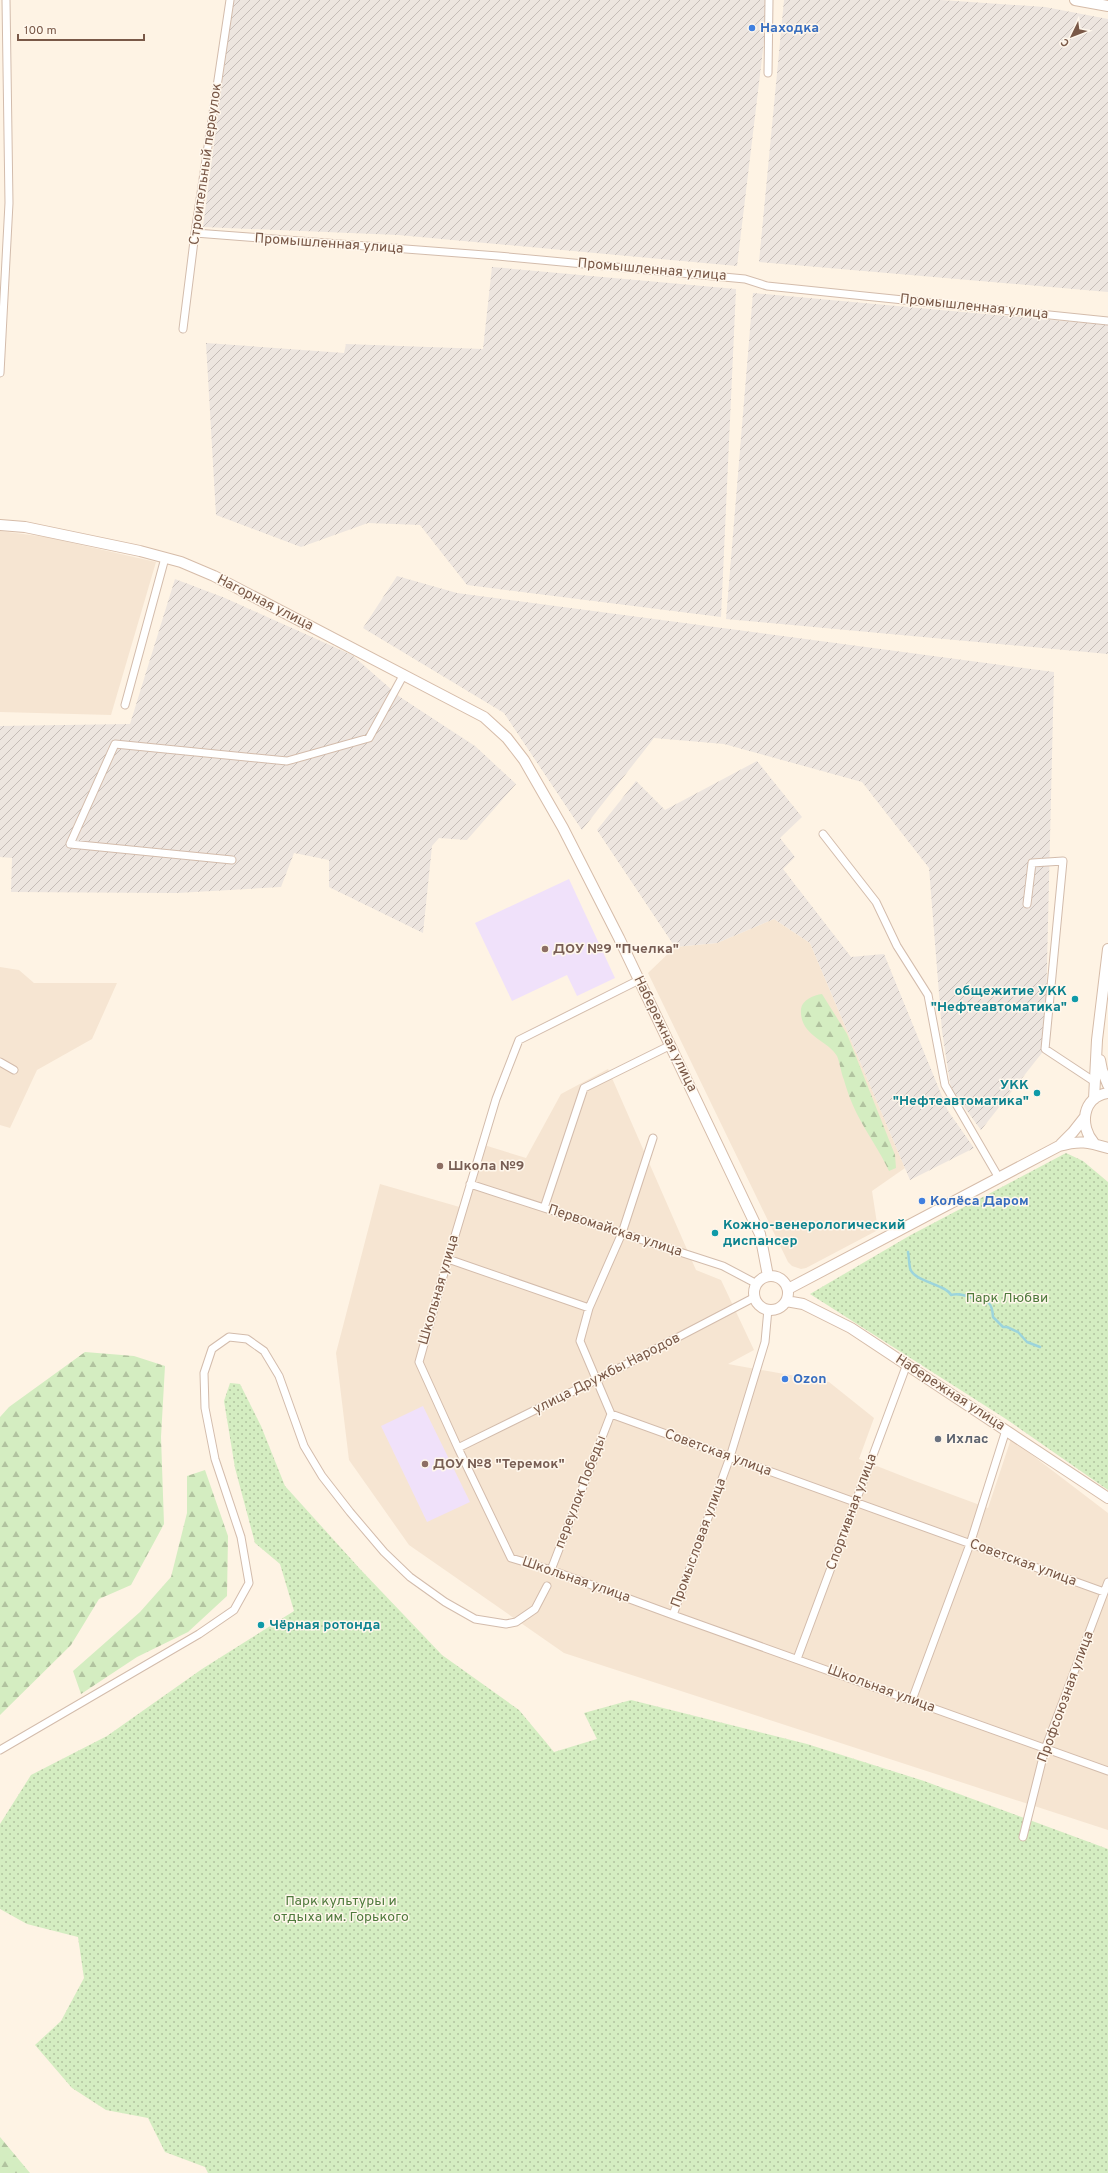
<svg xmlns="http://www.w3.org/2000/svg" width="1108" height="2173" font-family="Overpass,sans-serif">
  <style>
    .residential { fill: #f6e5d2 }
    .industrial { fill: url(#industrial-furrows) }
    .education { fill: #f0e1fa }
    .forest { fill: url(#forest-firs) }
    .park { fill: url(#park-dots) }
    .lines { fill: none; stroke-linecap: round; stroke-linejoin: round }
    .stream { stroke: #9cd4dc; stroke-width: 2.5 }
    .street-casing { stroke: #d3bcac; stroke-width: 9 }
    .secondary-casing { stroke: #d6bca9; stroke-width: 12 }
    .street { stroke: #fff; stroke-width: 7 }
    .secondary { stroke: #fff; stroke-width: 10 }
    .shop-dot { fill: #3f7fe0; stroke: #fff7ec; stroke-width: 1.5 }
    .education-dot { fill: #8d6e63; stroke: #fff7ec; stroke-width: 1.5 }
    .culture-dot { fill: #0f9aa8; stroke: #fff7ec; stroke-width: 1.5 }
    .worship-dot { fill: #6b7280; stroke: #fff7ec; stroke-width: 1.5 }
    .labels { text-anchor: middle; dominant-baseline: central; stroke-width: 3; stroke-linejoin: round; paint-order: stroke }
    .shop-label { font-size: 14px; font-weight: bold; fill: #366cbe; stroke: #fff7ec; text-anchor: start }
    .street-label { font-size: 14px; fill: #795847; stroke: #fff7ec }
    .education-label { font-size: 14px; font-weight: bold; fill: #785e54; stroke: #fff7ec; text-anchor: start }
    .culture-label { font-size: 14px; font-weight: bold; fill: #0d838f; stroke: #fff7ec; text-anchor: end }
    .park-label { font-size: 14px; fill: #4f7a3c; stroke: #fff7ec }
    .worship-label { font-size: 14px; font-weight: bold; fill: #5b616d; stroke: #fff7ec; text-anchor: start }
  </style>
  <defs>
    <pattern id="industrial-furrows" width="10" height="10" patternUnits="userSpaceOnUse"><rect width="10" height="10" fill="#ede5df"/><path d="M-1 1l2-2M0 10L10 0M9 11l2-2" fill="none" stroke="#c5bcb7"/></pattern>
    <pattern id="forest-firs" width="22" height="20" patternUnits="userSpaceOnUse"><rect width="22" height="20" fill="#d4edc1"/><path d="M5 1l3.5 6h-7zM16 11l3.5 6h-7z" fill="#b1c39f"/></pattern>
    <pattern id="park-dots" width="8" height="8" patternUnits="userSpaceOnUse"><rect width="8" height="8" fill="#d4edc1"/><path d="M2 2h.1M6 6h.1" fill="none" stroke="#b1c39f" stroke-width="1.8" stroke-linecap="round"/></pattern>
  </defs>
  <rect width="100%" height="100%" fill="#fef3e4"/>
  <path class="residential" d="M0,531L46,537L156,562L111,715L0,712Z
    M774,919L810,943L905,1168L872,1191L878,1230L806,1268L801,1269L792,1266L788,1262L648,973L675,947L717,943Z
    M0,967L19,970L34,983H117L92,1039L37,1070L10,1128L0,1125Z
    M608,1069L696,1270L721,1280L754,1350L728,1364L829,1382L874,1418L859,1459L915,1481L988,1508L1011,1439L1108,1513V1830L564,1653L409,1545L349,1460L336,1353L380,1184L463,1208L484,1145L526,1158L561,1094Z"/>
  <path class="industrial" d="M233,0H769L737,266L398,235L203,227Z
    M784,0H941L1045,7L1108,19V292L759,262Z
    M492,267L736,289L721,617L467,585L420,525L368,523L301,547L216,515L206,343L344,353L346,344L483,349Z
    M753,293L1108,325V654L726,619Z
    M397,576L457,593L1054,672L1045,1049L981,1130L951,1089L942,1031L929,868L862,782L724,744L654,738L582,830L504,713L363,628Z
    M175,579L225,598L352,655L400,697L475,746L516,784L467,840L439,838L432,846L423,933L329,887V860L294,853L281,887L177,893L11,892L12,858L0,857V726L130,724Z
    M757,761L802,817L780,838L795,857L783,869L851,957L884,954L948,1111L974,1148L910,1180L810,943L774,919L717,943L675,947L597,830L636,781L665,810Z"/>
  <path class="education" d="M569,879L615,978L577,996L567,975L512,1001L475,923Z
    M423,1406L470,1502L427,1522L381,1426Z"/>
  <path class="forest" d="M822,994L847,1034L895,1155L896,1168L889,1171C880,1151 867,1134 857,1114C852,1104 847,1091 844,1080C841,1073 840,1063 837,1056C828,1040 799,1036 801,1009C802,1000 814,995 822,994Z
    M85,1352L134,1356L165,1366L161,1437L164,1524L131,1585L99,1599L71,1645L0,1715V1417L9,1407Z
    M205,1470L228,1536L227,1596L188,1632L137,1657L81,1694L73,1671L140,1612L171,1577L187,1513V1476Z
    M0,2137L30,2173H0Z"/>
  <path class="park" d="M1066,1153L1083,1161L1108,1182V1490L1006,1419L810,1294L909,1236Z
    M230,1383L240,1384L261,1426L285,1486L360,1569L442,1655L519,1710L554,1752L597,1739L584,1713L631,1700L807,1744L924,1781L1108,1849V2173H208L205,2167L165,2152L148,2118L106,2110L72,2088L35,2045L61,2021L84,1978L78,1937L27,1924L0,1909V1824L31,1775L107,1736L202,1669L294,1611L280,1564L255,1543L235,1468L224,1401Z"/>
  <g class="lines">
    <path class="stream" d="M908,1252C909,1258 909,1263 910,1268C913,1282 946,1284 951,1295C958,1293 963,1295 970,1297C983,1301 992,1297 993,1317L1003,1327H1007L1018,1332L1027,1342L1040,1347"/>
    <g class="street-casing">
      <path id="street" d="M768,73L769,0
        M195,233L498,256L745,279L767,286L1108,321
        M183,329L195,233L230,0
        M0,373L9,203L6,0
        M125,705L165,558
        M823,834L876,902L897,946L928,995L945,1085L999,1178
        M232,860L70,844L115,744L287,761L369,738L404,674
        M1027,904L1032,863L1063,861L1045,1049L1095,1082
        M639,980L519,1040L496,1099L448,1259L419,1362L458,1448L511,1558L551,1570L673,1615L1108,1771
        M0,1062L14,1070
        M653,1138L622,1233L589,1308L580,1341L611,1414L1104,1592
        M470,1184L723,1266L757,1284
        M544,1208L584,1088L671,1045
        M448,1259L589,1308
        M458,1448L596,1380L755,1297
        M551,1570L611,1414
        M673,1615L730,1457L765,1342L768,1309
        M797,1659L907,1364
        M912,1700L970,1544L1006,1430
        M0,1750L199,1634L234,1610L249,1583L241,1537L215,1459L205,1408L204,1373L212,1349L229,1337L247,1339L264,1351L279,1376L304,1446L322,1476L350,1512L384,1552L410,1577L445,1602L475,1619L506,1624L516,1622L535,1609L547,1586
        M1023,1837L1045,1749L1108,1582"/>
    </g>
    <g class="secondary-casing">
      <path id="secondary" d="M1075,0L1108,6
        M0,525L25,527L140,551L181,562L214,576L484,717L507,738L524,760L563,828L619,938L760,1234L768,1276
        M1100,1060L1102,1070L1108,1085
        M1094,1099L1097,1040L1108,949
        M1094,1143C1079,1126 1082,1097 1108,1093
        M1061,1144L1073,1132L1084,1118
        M754 1293a17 17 0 1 1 34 0a17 17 0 1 1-34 0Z
        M788,1289L1059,1146C1080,1140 1088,1142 1108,1148
        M786,1301L803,1304L851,1328L1108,1498"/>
    </g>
    <use href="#street" class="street"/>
    <use href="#secondary" class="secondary"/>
  </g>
  <g class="shop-dot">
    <circle cx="752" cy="28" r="4"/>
    <circle cx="922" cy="1201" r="4"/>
    <circle cx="785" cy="1379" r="4"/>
  </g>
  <g class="education-dot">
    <circle cx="545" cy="949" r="4"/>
    <circle cx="440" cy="1166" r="4"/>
    <circle cx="425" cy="1464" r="4"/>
  </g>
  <g class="culture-dot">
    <circle cx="1075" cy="999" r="4"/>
    <circle cx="1037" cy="1093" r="4"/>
    <circle cx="715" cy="1233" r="4"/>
    <circle cx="261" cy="1625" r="4"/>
  </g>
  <circle class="worship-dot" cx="938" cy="1439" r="4"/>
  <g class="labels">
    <g class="shop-label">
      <text x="760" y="28">Находка</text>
      <text x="930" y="1201">Колёса Даром</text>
      <text x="793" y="1379">Ozon</text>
    </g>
    <g class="street-label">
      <text transform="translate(206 164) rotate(-82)">Строительный переулок</text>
      <text transform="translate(329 244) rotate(4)">Промышленная улица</text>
      <text transform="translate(652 270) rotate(5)">Промышленная улица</text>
      <text transform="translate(974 307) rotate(6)">Промышленная улица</text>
      <text transform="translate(265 603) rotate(27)">Нагорная улица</text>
      <text transform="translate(665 1034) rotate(64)">Набережная улица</text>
      <text transform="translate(615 1231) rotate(18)">Первомайская улица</text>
      <text transform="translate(439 1290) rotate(-74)">Школьная улица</text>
      <text transform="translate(607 1374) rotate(-27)">улица Дружбы Народов</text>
      <text transform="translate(950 1393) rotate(33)">Набережная улица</text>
      <text transform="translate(718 1453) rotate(20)">Советская улица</text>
      <text transform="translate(581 1492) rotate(-69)">переулок Победы</text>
      <text transform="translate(852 1512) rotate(-70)">Спортивная улица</text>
      <text transform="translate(699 1543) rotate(-70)">Промысловая улица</text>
      <text transform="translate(1023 1563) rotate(20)">Советская улица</text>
      <text transform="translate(576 1580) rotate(19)">Школьная улица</text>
      <text transform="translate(881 1689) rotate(20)">Школьная улица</text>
      <text transform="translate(1066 1697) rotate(-70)">Профсоюзная улица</text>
    </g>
    <g class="education-label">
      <text x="553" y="949">ДОУ №9 "Пчелка"</text>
      <text x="448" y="1166">Школа №9</text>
      <text x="433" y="1464">ДОУ №8 "Теремок"</text>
    </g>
    <g class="culture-label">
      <text x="1067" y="991">общежитие УКК<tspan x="1067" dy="16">"Нефтеавтоматика"</tspan></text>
      <text x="1029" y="1085">УКК<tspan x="1029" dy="16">"Нефтеавтоматика"</tspan></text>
      <text x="723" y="1225" text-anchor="start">Кожно-венерологический<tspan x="723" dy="16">диспансер</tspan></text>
      <text x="269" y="1625" text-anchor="start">Чёрная ротонда</text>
    </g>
    <g class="park-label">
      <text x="1007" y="1298">Парк Любви</text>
      <text x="341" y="1901">Парк культуры и<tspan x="341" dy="16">отдыха им. Горького</tspan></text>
    </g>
    <g class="worship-label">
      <text x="946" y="1439">Ихлас</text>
    </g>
  </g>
  <g transform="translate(1072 36) rotate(227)" stroke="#fff7ec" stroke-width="3" paint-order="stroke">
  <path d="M0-3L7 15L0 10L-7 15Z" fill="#795847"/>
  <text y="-6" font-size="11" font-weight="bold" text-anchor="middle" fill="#795847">С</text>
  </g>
  <path d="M18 34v6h126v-6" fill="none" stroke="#795847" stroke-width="2"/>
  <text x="24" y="34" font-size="12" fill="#795847" stroke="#fff7ec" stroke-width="3" paint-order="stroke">100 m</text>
</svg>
